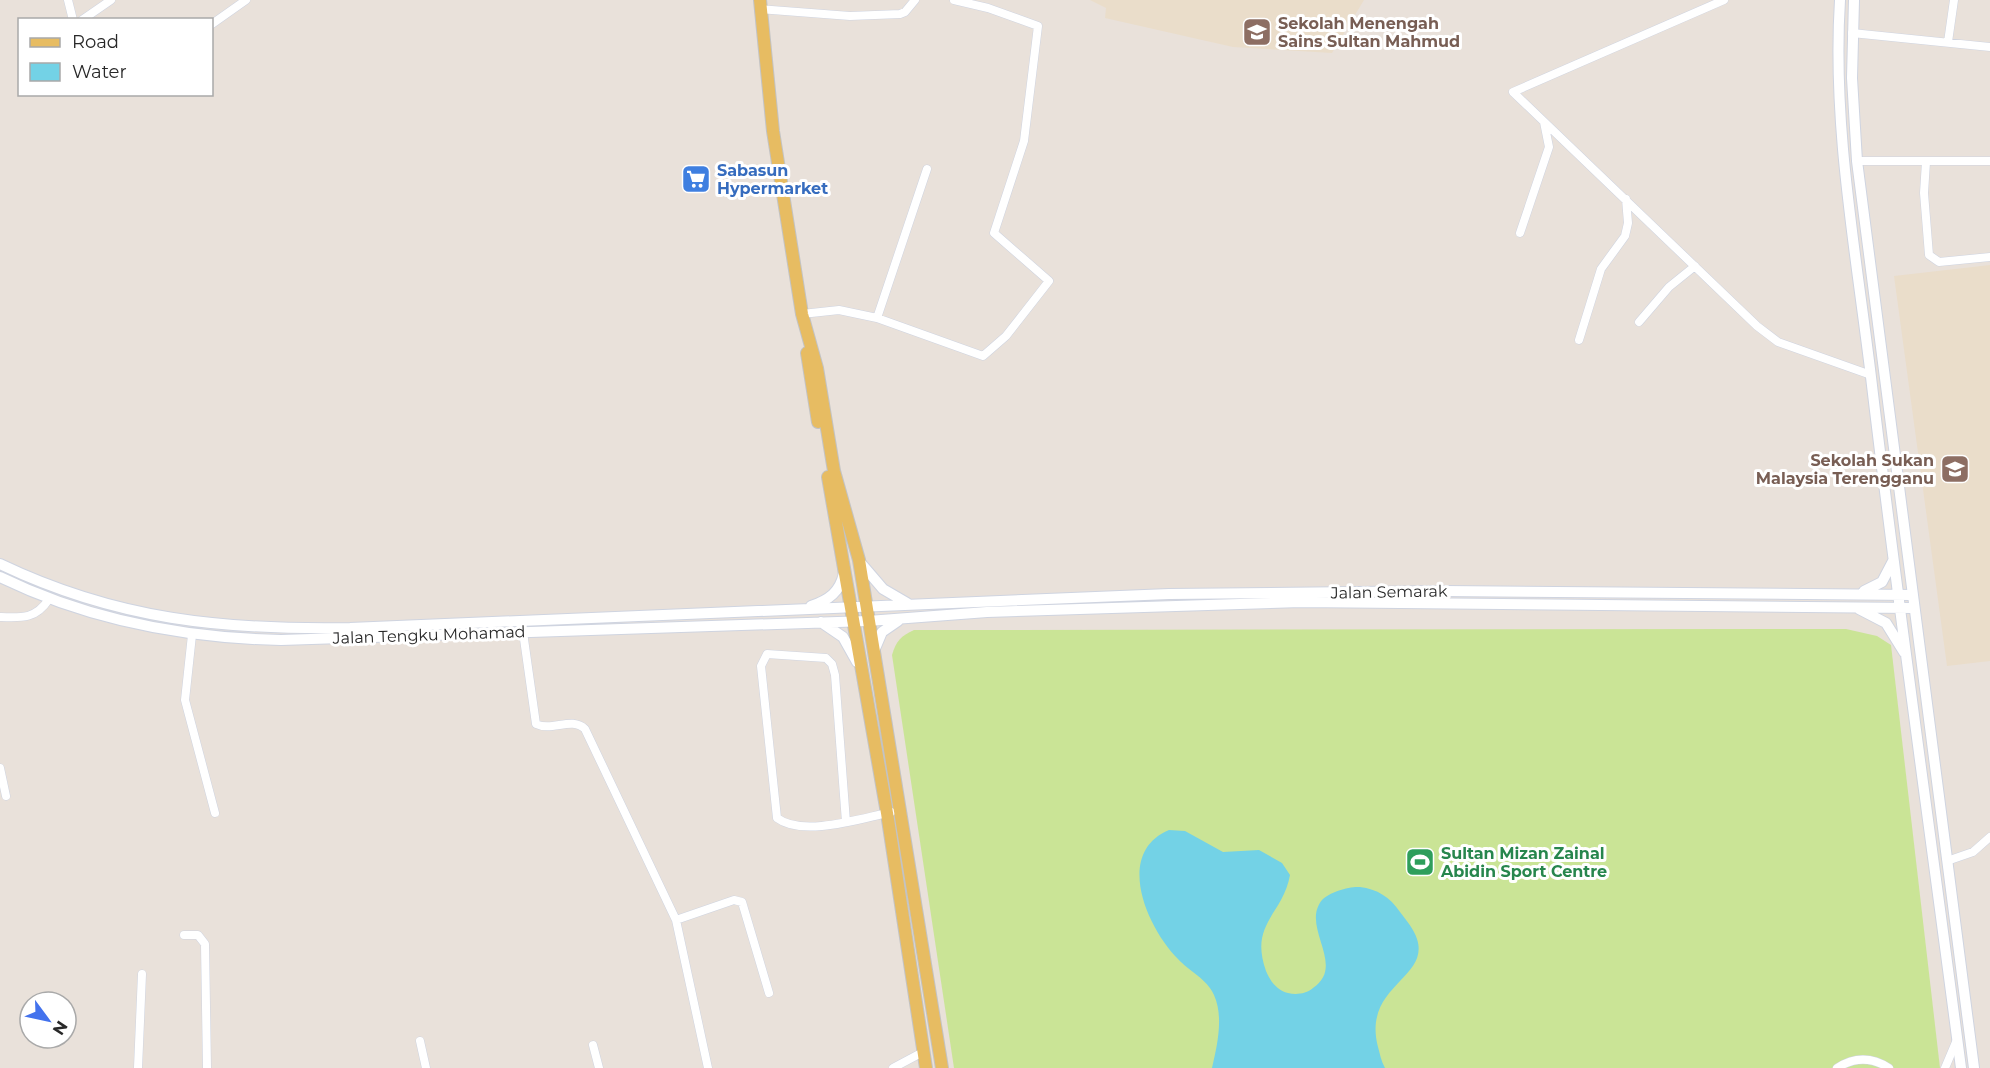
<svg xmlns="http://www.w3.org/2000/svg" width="1990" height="1068" font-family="Montserrat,sans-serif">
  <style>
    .education { fill: #eaddca }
    .pitch { fill: #cae496 }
    .water { fill: #73d2e6 }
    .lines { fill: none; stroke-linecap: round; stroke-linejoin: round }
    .minor-casing { stroke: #cfd4e0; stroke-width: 9 }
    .secondary-casing { stroke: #cfd4e0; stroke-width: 12 }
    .primary-casing { stroke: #c3c3c3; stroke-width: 14 }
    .minor { stroke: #fff; stroke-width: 8 }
    .secondary { stroke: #fff; stroke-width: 10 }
    .primary { stroke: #e7bc62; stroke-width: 12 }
    .labels { text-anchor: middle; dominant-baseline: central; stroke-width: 6; stroke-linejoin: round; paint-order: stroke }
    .education-label { font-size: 16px; font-weight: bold; fill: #785e54; stroke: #fff; text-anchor: start }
    .shop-label { font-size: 16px; font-weight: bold; fill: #366cbe; stroke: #fff; text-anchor: start }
    .street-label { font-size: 16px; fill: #282828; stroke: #fff }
    .leisure-label { font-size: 16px; font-weight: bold; fill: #27864d; stroke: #fff; text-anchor: start }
  </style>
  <rect width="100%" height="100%" fill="#e9e1da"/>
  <path class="education" d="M1090,0H1364L1332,53L1233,47L1105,18L1106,8Z
    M1990,265V661L1947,666L1894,276Z"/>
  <path class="pitch" d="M1846,629L1877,636L1891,645L1940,1068H954L892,655C896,641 901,636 914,630Z"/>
  <path class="water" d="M1169,830L1185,831L1223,852L1259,850L1282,863L1290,875C1283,915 1249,923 1266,971C1270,981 1277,990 1288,993C1296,995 1306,994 1313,988C1347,965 1300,927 1322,900C1329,892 1350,886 1360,887C1377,889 1390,897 1400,912C1406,920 1414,929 1417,939C1430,979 1362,986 1378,1047C1380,1054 1381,1061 1385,1068H1212C1217,1046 1224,1017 1214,995C1207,979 1189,971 1178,959C1147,928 1114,853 1169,830Z"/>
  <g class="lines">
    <g class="minor-casing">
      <path id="minor" d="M68,0L73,20
        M1724,0L1513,92L1757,326L1778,342L1871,375
        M760,9L850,16L900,14L905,12L915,0
        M82,20L111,0
        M212,24L246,0
        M1852,33L1990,47
        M1948,42L1954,0
        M1857,161H1990
        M1926,162L1924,193L1929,255L1939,262L1990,257
        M1520,233L1549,147L1544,122
        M802,314L839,310L877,318L983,356L1006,336L1049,281L994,233L1024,141L1038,26L988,8L954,0
        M877,318L927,169
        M1639,322L1669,287L1695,266
        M1579,340L1601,269L1625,236L1628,223L1626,199
        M0,617C22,618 36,619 49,599
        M523,632L536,724C552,732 572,716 585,729L676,920L708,1068
        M192,635L185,700L215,813
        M0,768L6,796
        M846,822L835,675L832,664L826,658L767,654L761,666L777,818C802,837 859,819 887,813L891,812
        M1947,861L1973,852L1990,837
        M676,920L734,900L742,902L769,993
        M184,935H198L205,944L207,1068
        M420,1041L426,1068
        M593,1045L599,1068
        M138,1068L142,974
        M893,1068L923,1052
        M1837,1068C1854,1057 1872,1057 1889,1068
        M1945,1068L1956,1042"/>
    </g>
    <g class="secondary-casing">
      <path id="secondary" d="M1840,0C1832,125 1856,252 1871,377C1898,607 1931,837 1961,1068
        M1854,0L1852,78L1857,161L1974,1068
        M859,561L883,589L907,603
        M0,564C117,620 223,630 350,628L1169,594L1444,591L1912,595
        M0,577C88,620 184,638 281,640L868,621L987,612L1301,602L1913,608
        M1864,591L1882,582L1893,561
        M811,606C829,600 840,592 844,573
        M1859,609L1886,623L1904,652
        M821,622L843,637L857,662
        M874,651L882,632L898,621"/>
    </g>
    <g class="primary-casing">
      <path id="primary" d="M760,0L773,131L802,314L817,368L834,471L859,560L942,1068
        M807,353L818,422
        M828,477L887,813L926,1068"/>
    </g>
    <use href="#minor" class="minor"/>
    <use href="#secondary" class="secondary"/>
    <use href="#primary" class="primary"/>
  </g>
  <defs>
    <g id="school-square" transform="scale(1.5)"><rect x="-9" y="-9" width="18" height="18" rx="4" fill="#8d6e63" stroke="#fff"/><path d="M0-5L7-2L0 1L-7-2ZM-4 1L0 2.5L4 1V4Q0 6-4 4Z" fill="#fff"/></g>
    <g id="supermarket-square" transform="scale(1.5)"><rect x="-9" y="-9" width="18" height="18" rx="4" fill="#3f7fe0" stroke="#fff"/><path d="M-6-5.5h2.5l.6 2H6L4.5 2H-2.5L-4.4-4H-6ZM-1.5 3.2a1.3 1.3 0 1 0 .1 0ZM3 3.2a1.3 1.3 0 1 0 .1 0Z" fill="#fff"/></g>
    <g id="stadium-square" transform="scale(1.5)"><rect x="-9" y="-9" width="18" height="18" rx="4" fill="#2e9e5b" stroke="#fff"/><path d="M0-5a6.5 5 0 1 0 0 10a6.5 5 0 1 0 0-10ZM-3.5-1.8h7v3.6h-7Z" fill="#fff"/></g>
  </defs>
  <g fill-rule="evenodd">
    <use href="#school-square" x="1257" y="32"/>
    <use href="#supermarket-square" x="696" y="179"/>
    <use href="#school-square" x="1955" y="469"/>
    <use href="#stadium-square" x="1420" y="862"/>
  </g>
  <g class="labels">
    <g class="education-label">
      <text x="1278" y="23">Sekolah Menengah<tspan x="1278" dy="18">Sains Sultan Mahmud</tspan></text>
      <text x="1934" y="460" text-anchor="end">Sekolah Sukan<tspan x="1934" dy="18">Malaysia Terengganu</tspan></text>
    </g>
    <g class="shop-label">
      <text x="717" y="170">Sabasun<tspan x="717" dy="18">Hypermarket</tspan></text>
    </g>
    <g class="street-label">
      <text transform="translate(1389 592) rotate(-1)">Jalan Semarak</text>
      <text transform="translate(429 635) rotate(-2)">Jalan Tengku Mohamad</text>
    </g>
    <g class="leisure-label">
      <text x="1441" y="853">Sultan Mizan Zainal<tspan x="1441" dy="18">Abidin Sport Centre</tspan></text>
    </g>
  </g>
  <rect x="18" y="18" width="195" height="78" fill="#ffffff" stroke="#a9a9a9" stroke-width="1.5"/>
  <rect x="30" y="38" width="30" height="9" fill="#e7bc62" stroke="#a9a9a9" stroke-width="1.5"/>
  <text x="72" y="48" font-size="18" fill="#282828">Road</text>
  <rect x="30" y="63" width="30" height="18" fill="#73d2e6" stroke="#a9a9a9" stroke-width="1.5"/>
  <text x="72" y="78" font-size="18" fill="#282828">Water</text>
  <g transform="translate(48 1020) rotate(123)"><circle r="28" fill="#ffffff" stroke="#a9a9a9" stroke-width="1.5"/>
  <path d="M0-4.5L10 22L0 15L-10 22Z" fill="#4372ed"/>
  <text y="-9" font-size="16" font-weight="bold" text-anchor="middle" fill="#282828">N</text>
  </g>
</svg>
